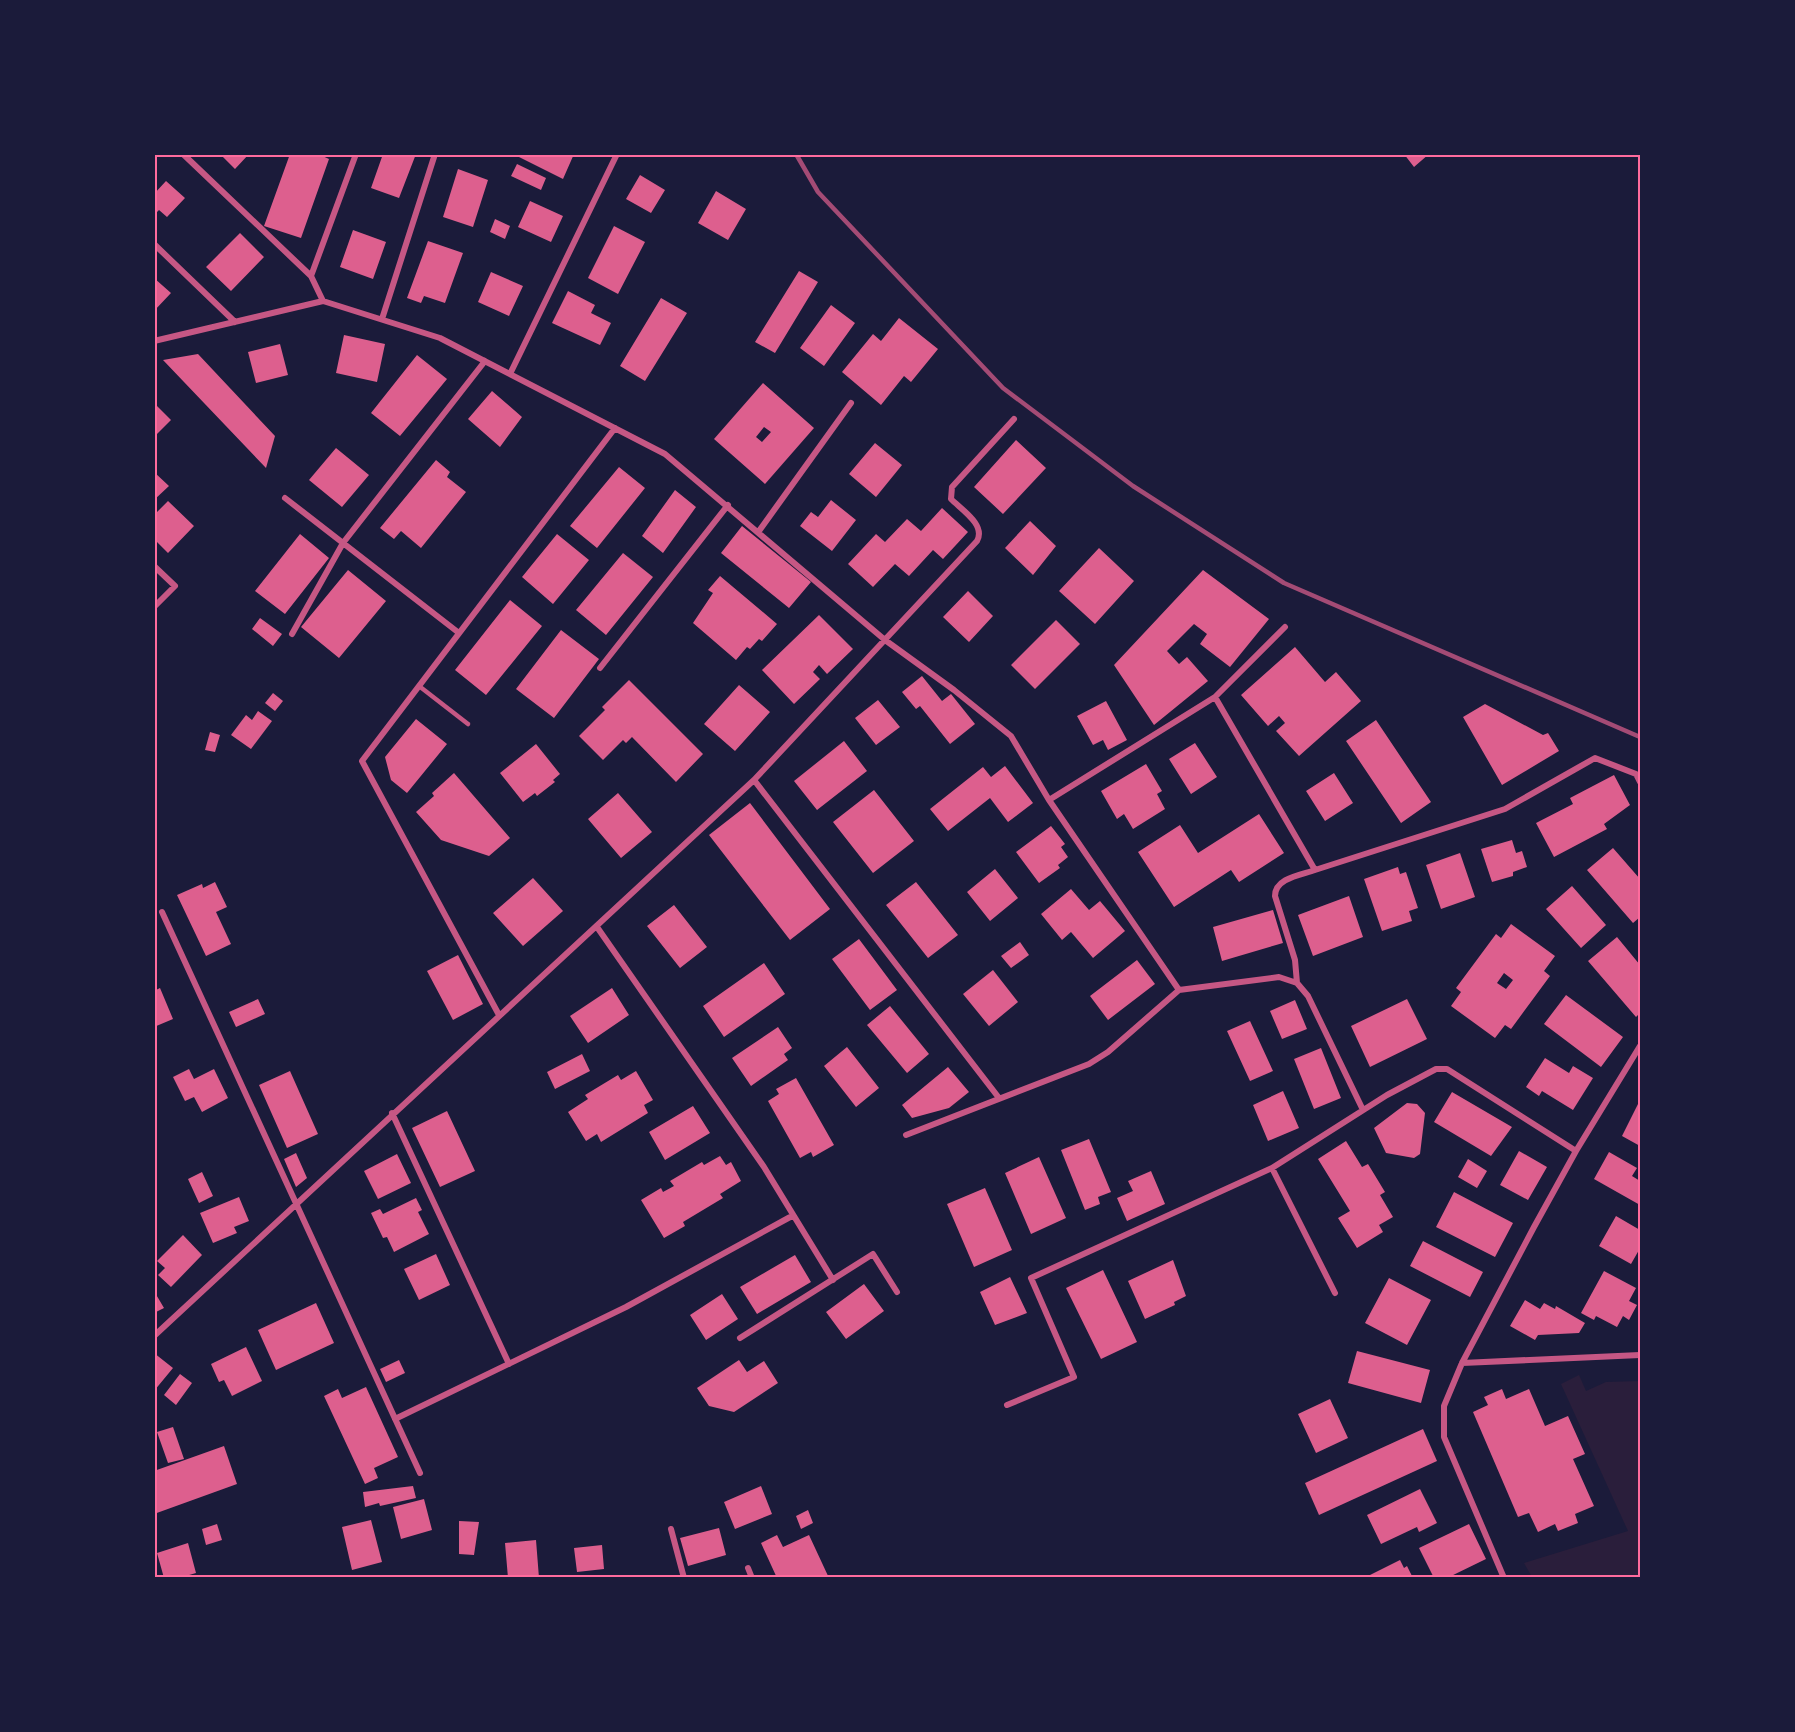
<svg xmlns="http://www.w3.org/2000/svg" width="1795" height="1732" font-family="Figtree,sans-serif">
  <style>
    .green { fill: #2a1e3b }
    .building { fill: #dd5f8e; fill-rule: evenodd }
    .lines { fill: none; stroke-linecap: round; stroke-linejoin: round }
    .service { stroke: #c65784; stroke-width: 4.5 }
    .minor { stroke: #c65784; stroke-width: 6 }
    .rail { stroke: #a44b75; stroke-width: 4.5 }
    .neatline { fill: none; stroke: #ff6b9d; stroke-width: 2 }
  </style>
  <rect width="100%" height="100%" fill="#1b1b3a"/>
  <path class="green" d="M1579,1375L1586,1391L1606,1382L1640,1381V1577H1532L1524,1563L1628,1531L1561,1384Z"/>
  <path class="building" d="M220,154H249L235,169Z
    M290,154H318L329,159L301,238L264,226Z
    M383,154H416L399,198L371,188Z
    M513,154H574L563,179Z
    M1404,154H1429L1414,167Z
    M517,164L546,178L541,190L511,176Z
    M458,169L488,180L473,227L443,217Z
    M640,175L665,190L651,213L626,199Z
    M166,181L185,198L167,217L159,210L154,215V194Z
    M716,191L746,209L728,240L698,223Z
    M530,201L563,216L551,242L518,227Z
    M495,219L510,226L505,239L490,232Z
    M614,226L645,242L618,294L588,278Z
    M353,230L386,242L373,279L340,267Z
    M240,233L264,257L231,291L206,267Z
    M428,241L463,253L445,303L424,296L421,303L407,298Z
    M799,271L818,282L775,353L755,342Z
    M491,272L523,286L509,316L478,302Z
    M154,278L171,293L154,311Z
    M568,291L595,305L591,313L611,323L600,345L552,323Z
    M661,298L687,313L645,381L620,366Z
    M831,305L855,323L824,366L800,348Z
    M899,318L938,349L911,382L904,376L881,405L842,372L873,334L881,341Z
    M344,335L385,344L377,382L336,373Z
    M280,344L288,375L256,383L248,352Z
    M198,354L275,436L266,468L163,360Z
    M417,355L447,379L400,436L371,413Z
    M763,383L814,428L765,484L714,439ZM764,427L771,432L762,442L756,437Z
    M492,391L522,417L500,447L468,419Z
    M154,403L171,420L154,437Z
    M1016,440L1046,468L1003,514L974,487Z
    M875,443L902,465L876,497L849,474Z
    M336,448L369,475L342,507L309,480Z
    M436,460L450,472L447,477L466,492L421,548L401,531L394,539L380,528Z
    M619,467L645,488L597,548L570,526Z
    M154,472L169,486L154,500Z
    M675,490L696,507L663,553L642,536Z
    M831,500L856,520L832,551L800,526L811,512L818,517Z
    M168,501L194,526L168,553L157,542L154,545V515Z
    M942,508L968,532L943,559L933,550L909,576L895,564L873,587L848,564L876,534L885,542L907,519L921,531Z
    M1030,521L1056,546L1033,575L1005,548Z
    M742,526L811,582L789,608L721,553Z
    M300,534L329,558L285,614L255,591Z
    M557,534L589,560L553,604L522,577Z
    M1099,548L1134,581L1095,624L1059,591Z
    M623,553L653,577L606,635L576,610Z
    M348,570L386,601L339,658L301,627Z
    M1203,570L1269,619L1230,667L1200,644L1207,634L1194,624L1167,651L1179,664L1187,657L1208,681L1154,725L1114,665Z
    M720,576L777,624L762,641L759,639L750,649L747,647L736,660L693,623L713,593L708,590Z
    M968,591L993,616L969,642L943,617Z
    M510,600L542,626L486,695L455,670Z
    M819,615L853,649L827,674L819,665L813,672L820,679L794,704L762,670Z
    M260,618L282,634L273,646L252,629Z
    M1056,620L1080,644L1035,689L1011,665Z
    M561,630L599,659L554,718L516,689Z
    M1295,647L1325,682L1336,672L1361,701L1299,756L1276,731L1285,723L1279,716L1268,726L1241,695Z
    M922,676L942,701L951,694L975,724L950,744L920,706L916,709L902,692Z
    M629,680L703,754L676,782L632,737L626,743L623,740L603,760L579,736L605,710L602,707Z
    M739,685L770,712L735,751L704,724Z
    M273,693L283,701L275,711L265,703Z
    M878,700L900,727L876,745L855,718Z
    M1106,701L1127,740L1108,750L1103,740L1093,745L1077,716Z
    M1485,704L1543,735L1548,733L1559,751L1502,785L1463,717Z
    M258,711L272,721L251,749L231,735L246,715L252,720Z
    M416,719L447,744L407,793L391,780L385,757Z
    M1376,720L1431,802L1401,823L1346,741Z
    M210,732L220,735L215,752L205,750Z
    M844,741L867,771L817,810L794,781Z
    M1195,743L1217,777L1191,794L1169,759Z
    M536,744L560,774L553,780L555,782L537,796L535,793L523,802L500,773Z
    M1146,764L1162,791L1157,794L1165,809L1133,829L1124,814L1117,819L1101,791Z
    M1005,766L1033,803L1008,822L990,798L948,831L930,809L983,767L991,777Z
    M454,773L510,838L489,856L441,840L416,812L434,796L432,793Z
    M1334,773L1353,803L1325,821L1306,791Z
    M1614,775L1630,805L1604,824L1607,829L1554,857L1536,823L1573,804L1570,798Z
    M874,790L914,841L873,873L833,822Z
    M618,793L652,832L621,858L588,819Z
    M750,803L830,909L790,940L709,835Z
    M1259,814L1284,853L1239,882L1231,870L1174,907L1138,852L1180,825L1198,853Z
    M1051,826L1065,844L1061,847L1068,857L1058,865L1060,868L1039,883L1016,852Z
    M1512,840L1516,853L1522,851L1527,867L1513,872V876L1492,882L1481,849Z
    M1613,848L1640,879V917L1633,923L1587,870Z
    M1460,853L1475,897L1441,909L1426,865Z
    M1398,867L1400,874L1406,872L1418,908L1409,911L1412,921L1382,931L1364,879Z
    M995,869L1018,898L990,921L967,892Z
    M533,878L563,911L523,946L493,913Z
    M215,882L227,907L216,912L231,944L206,956L177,895L202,884L203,888Z
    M916,882L958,935L928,958L886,905Z
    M1572,886L1606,925L1581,948L1546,909Z
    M1071,889L1089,910L1100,901L1125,931L1093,958L1071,932L1062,940L1041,914Z
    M1349,896L1363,937L1313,956L1298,915Z
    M674,905L707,947L680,968L647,926Z
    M1273,910L1283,943L1222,961L1213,927Z
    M1511,924L1555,956L1544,971L1550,976L1511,1029L1505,1025L1495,1038L1451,1006L1461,992L1456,988L1496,934L1501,938ZM1504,973L1513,980L1506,989L1497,983Z
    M1617,937L1640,965V1013L1636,1017L1588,961Z
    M859,939L897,990L870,1010L832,959Z
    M1020,942L1029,955L1011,968L1001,956Z
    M458,955L483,1004L453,1020L427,971Z
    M1137,960L1155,984L1108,1020L1090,996Z
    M764,963L785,994L724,1037L703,1006Z
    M993,970L1018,1002L989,1026L963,994Z
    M160,988L173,1019L154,1027V991Z
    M612,988L629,1015L588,1043L570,1016Z
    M1566,995L1623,1037L1601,1067L1544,1024Z
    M258,999L265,1014L236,1027L229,1012Z
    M1407,999L1427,1039L1370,1067L1351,1026Z
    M1295,1000L1307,1029L1282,1039L1270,1011Z
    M890,1006L929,1054L907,1073L867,1025Z
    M1250,1021L1273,1071L1250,1081L1227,1031Z
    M778,1027L792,1048L784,1054L788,1060L751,1086L732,1058Z
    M847,1047L879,1088L856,1107L824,1066Z
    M1321,1048L1341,1098L1314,1109L1294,1059Z
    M582,1054L590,1071L555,1089L547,1072Z
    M1545,1058L1569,1073L1573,1066L1593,1078L1573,1110L1542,1091L1539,1096L1526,1087Z
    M948,1067L969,1092L949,1108L912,1118L902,1105Z
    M189,1069L194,1079L214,1069L228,1098L202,1112L194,1097L185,1101L173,1077Z
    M290,1071L318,1134L287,1148L259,1085Z
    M636,1071L653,1100L644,1105L648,1113L601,1142L597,1134L586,1141L568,1112L588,1099L585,1095L618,1075L621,1080Z
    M796,1078L834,1145L813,1157L811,1152L800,1158L768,1101L779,1094L776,1089Z
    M1283,1091L1299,1128L1268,1141L1253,1105Z
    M1452,1092L1512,1127L1491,1156L1434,1122Z
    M1407,1103L1417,1104L1425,1113L1420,1154L1414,1158L1386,1153L1374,1128Z
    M1638,1104L1640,1105V1146L1622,1136Z
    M693,1106L710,1133L665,1160L649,1132Z
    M447,1111L475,1171L440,1187L412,1128Z
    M1089,1139L1111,1192L1098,1197L1100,1204L1085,1210L1061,1150Z
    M1346,1141L1362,1167L1368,1164L1385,1192L1380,1195L1393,1217L1379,1225L1383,1232L1357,1248L1338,1218L1350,1211L1318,1159Z
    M1519,1151L1547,1167L1528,1200L1500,1185Z
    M1609,1152L1637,1168L1632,1176L1640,1181V1205L1594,1179Z
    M296,1153L307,1178L296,1187L284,1159Z
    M397,1154L411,1183L378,1199L364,1171Z
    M720,1156L726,1165L731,1162L741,1181L720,1194L723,1198L683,1222L685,1226L664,1238L641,1200L661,1188L663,1192L674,1186L670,1181L702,1162L704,1165Z
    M1039,1157L1066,1218L1031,1234L1005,1173Z
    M1468,1159L1487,1171L1477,1188L1458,1177Z
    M1151,1171L1165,1204L1127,1221L1117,1198L1133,1191L1128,1181Z
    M202,1172L213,1196L199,1203L188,1179Z
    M985,1188L1012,1250L974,1267L947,1204Z
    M1454,1192L1513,1223L1495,1257L1436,1227Z
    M239,1197L249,1221L234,1227L237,1233L213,1243L200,1213Z
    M416,1198L422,1210L418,1212L429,1234L394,1252L387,1237L383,1238L371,1213L380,1209L383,1214Z
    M1616,1216L1640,1230V1251L1639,1250L1631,1264L1599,1246Z
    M183,1235L202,1255L171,1287L158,1275L165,1268L157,1261Z
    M1423,1241L1483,1272L1470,1297L1410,1266Z
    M436,1254L450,1285L419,1300L404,1269Z
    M795,1255L811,1282L757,1314L740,1287Z
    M1173,1260L1186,1296L1174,1302L1175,1305L1145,1319L1128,1281Z
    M1103,1270L1137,1342L1101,1359L1066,1288Z
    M1604,1271L1636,1288L1629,1301L1637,1305L1629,1320L1623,1316L1617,1327L1596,1316L1594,1320L1581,1313Z
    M1010,1277L1027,1313L995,1325L980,1292Z
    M1389,1278L1431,1300L1407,1345L1365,1323Z
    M864,1284L884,1311L846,1339L826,1312Z
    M154,1291L164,1308L154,1313Z
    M722,1294L738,1319L706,1340L690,1315Z
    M1525,1300L1540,1309L1544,1303L1555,1309L1556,1306L1585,1323L1579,1333L1538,1335L1535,1340L1510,1326Z
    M316,1303L334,1343L276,1370L258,1330Z
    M246,1347L262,1381L232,1396L224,1380L219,1382L211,1364Z
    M1357,1351L1430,1370L1421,1403L1348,1383Z
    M154,1353L173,1368L154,1391Z
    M399,1360L405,1373L386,1382L380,1369Z
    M739,1360L747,1372L764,1361L778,1383L734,1412L709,1406L697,1388Z
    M180,1374L192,1383L176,1405L164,1395Z
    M366,1387L398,1457L374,1468L378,1478L365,1484L324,1396L338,1389L342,1398Z
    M1502,1389L1506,1399L1529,1389L1545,1426L1568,1416L1585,1454L1573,1459L1594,1506L1575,1514L1578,1523L1558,1531L1555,1524L1538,1532L1529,1513L1518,1517L1473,1412L1488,1405L1484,1397Z
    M1330,1399L1348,1438L1316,1453L1298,1414Z
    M173,1427L184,1459L168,1463L157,1432Z
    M1423,1429L1437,1461L1319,1515L1305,1483Z
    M224,1446L237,1484L154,1514V1471Z
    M413,1486L416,1498L380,1506L379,1503L365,1507L363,1492Z
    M761,1486L772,1514L735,1529L724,1502Z
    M1420,1489L1437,1523L1419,1532L1417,1527L1381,1544L1367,1515Z
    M424,1499L432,1530L401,1539L393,1507Z
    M808,1510L813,1523L801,1529L796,1516Z
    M371,1520L382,1562L352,1570L342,1527Z
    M459,1521L479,1522L474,1555L459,1554Z
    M217,1524L222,1540L206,1545L202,1529Z
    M1469,1524L1486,1559L1447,1578H1434L1419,1548Z
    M719,1528L726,1555L688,1566L680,1538Z
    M777,1535L783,1547L809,1535L829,1578H777L761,1543Z
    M536,1540L539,1578H508L505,1543Z
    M188,1543L196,1573L179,1578H164L157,1553Z
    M602,1545L604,1569L577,1572L574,1548Z
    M1400,1560L1404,1568L1407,1566L1413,1578H1364Z"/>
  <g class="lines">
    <path class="service" d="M419,686L468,724"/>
    <path class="minor" d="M183,154L311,276
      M154,244L235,322
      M323,301L311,276L356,154
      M382,319L435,154
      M154,341L323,301L440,338L665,454L885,640L954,690L1011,736L1049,800L1179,990
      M510,374L617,154
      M285,498L459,633
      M759,531L851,403
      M154,566L175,586L154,607
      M292,634L343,543L485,361
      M600,668L728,505
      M1215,697L1285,627
      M754,780L999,1098
      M1049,800L1215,697L1315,870C1301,875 1275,878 1275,896L1295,960L1297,983L1308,996L1363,1110
      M1315,870L1505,809L1595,758L1636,774L1640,782
      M162,912L420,1473
      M597,927L764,1167L833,1280
      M1179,990L1279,977L1297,983
      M499,1015L362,761L615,428
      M392,1113L509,1364
      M906,1135L1089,1064L1108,1052L1179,990
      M1272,1168L1335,1293
      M154,1336L754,780L977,541C986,525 962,510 951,499L952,487L1014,419
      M740,1338L873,1254L897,1292
      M1462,1363L1640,1355
      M1007,1405L1074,1377L1031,1278L1272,1168L1387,1095L1436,1069H1447L1576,1151
      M395,1419L626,1307L792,1216
      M671,1529L684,1578
      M748,1568L752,1578
      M1504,1578L1444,1437V1406L1462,1363L1534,1227L1576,1151L1640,1046"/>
    <path class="rail" d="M796,154L818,192L1003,388L1133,486L1284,583L1640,737"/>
  </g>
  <rect width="1795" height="1732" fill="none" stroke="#1b1b3a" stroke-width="312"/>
  <rect x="156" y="156" width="1483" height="1420" class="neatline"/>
</svg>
